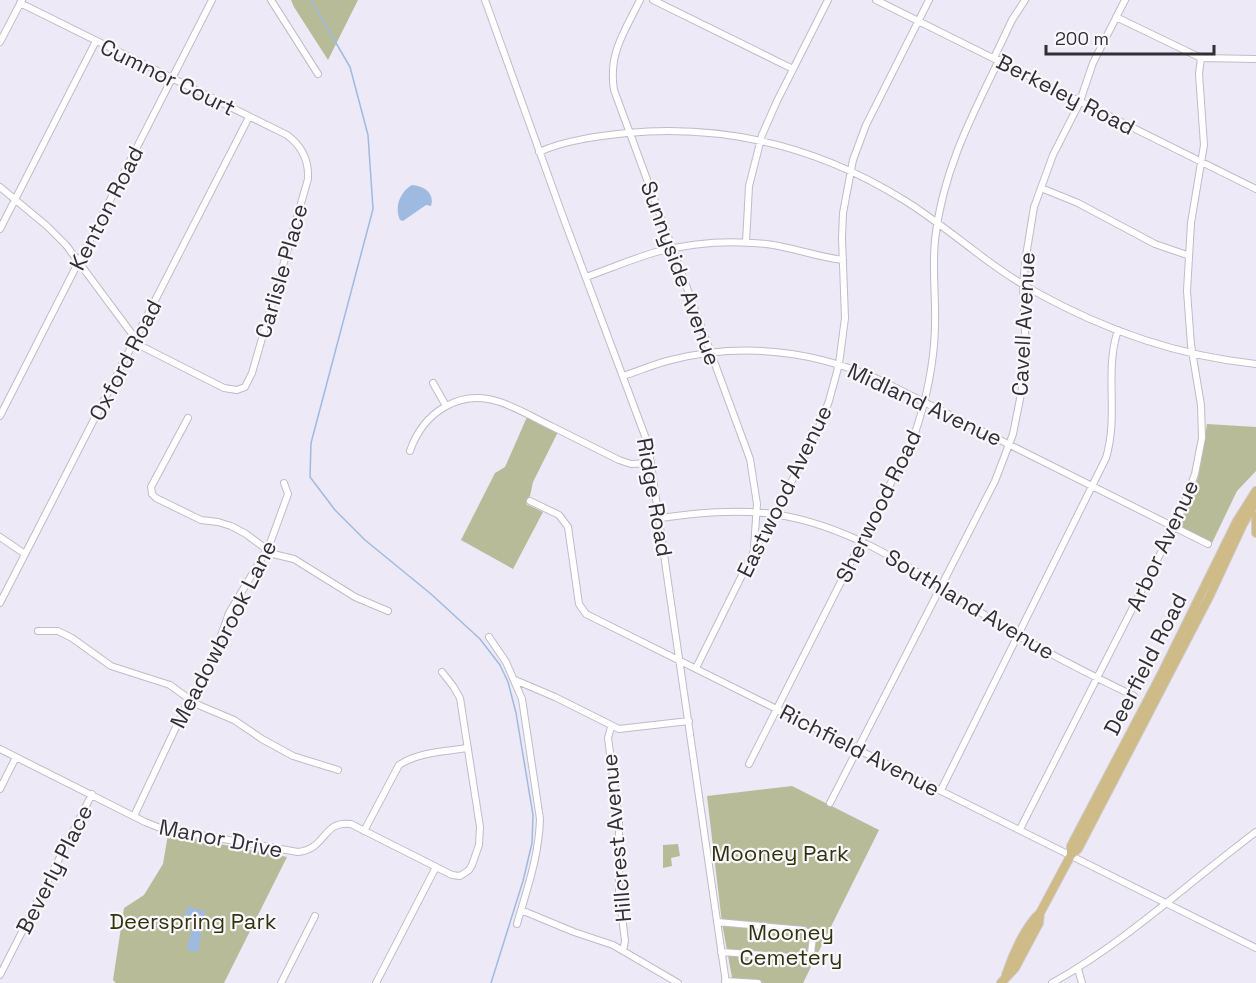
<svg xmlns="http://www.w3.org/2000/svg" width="1256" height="983" font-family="'Space Grotesk',sans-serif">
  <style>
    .green { fill: #b8bb98 }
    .water { fill: #9fbae1 }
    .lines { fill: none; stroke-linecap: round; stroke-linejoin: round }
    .stream { stroke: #9fbae1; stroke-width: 1.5 }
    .minor-casing { stroke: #c0bbc8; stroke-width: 8 }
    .major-casing { stroke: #cecdce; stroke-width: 10 }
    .minor { stroke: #fff; stroke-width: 6 }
    .major { stroke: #cebb88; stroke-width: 8 }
    .labels { text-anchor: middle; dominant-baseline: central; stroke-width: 4.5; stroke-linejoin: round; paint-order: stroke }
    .street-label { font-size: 22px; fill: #312f34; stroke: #faf8fd }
    .park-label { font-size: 22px; fill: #31330d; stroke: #faf8fd }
  </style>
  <rect width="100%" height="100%" fill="#eee9f6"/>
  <path class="green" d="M291,0H358L328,60L294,7Z
    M527,417L558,432L533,482L530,496L526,504L543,512L513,569L461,540L495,473L505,467Z
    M1207,424L1256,427V471L1237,491L1212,543L1180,526L1198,478Z
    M792,786L879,830L803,983H733L722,923L707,796Z
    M168,834L287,857L224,983H116L113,980L124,908L144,895L163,864Z
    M678,844L680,856L671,858L672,866L663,868V845Z"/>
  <path class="water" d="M412,185C424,186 435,193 431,206L426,205L403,221L400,220C394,207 400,192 412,185Z
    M187,907L205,911L198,952L187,950L194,918L185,916Z"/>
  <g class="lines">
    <path class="stream" d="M311,0L350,67L368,135L373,209L311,443L310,477L335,510L365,540L431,594L480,639L500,665L508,682L516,713L533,815L532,843L523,881L491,983"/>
    <g class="minor-casing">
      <path id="minor" d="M271,0L318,74
        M485,0L562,214L648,444L726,983
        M640,0C625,31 608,53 614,90L750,459L757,504L754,548
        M653,0L793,69
        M876,0L1256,189
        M1116,17L1201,58L1256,59
        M0,42L22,0
        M994,58L1012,20L1025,0
        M539,152C566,140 599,136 627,133C726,124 820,148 904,200C949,228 987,265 1034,291C1102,329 1179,356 1256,364
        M0,187L47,226L66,245L141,346L224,388L237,390L245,387L252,373L308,179C309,160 302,146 287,135L20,3
        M1041,188L1078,203L1155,244L1187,255
        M0,229L96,41
        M746,242L749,186L762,135L777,101L828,0
        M586,277C609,269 632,259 656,252C691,243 730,240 766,244C792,247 817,257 843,260
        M623,376C639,371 654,364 671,360C743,342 815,351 882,381L1208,544
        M433,383L446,406
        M0,416L212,0
        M188,418L151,487L152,494L156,498L201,520L218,522L231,526L246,534L273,554L294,559L355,597L388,611
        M410,451C423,413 459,388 500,402C518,408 536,419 553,427C575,438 597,449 619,460L631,464L651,463
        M530,501L559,515L568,527L579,604L586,614L1256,948
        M660,518C697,513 735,509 773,514C865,527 940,589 1017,635C1055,657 1095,677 1134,696
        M0,537L25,554
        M0,603L249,117
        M38,631H58L72,638L111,666L170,685L196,704L234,720L262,739L293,756L338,770
        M489,637L506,662L522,699L540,819C539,856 527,889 517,924
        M696,668L754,551L763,537L817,432L829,401L839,364L845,318L842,238L843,213L853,160L866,125L929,0
        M515,680L555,697L619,729L689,721
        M611,727L608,738L619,820V892L625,941L623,951
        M0,749L145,822L160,828L298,852C327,849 322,820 351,824L452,875L460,876L469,870L472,865L479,845L480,827L460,698L453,686L442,672
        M749,764L913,439C926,402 934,366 935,327C936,298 932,269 935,240C942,174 970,119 999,60
        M0,789L16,757
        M941,790L1106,458C1119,414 1104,372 1118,330
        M830,803L995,481L1013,434L1022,389L1026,355L1023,284L1026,256L1034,207L1053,155L1079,104L1093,63L1125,0
        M134,816L185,708L207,675L229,613L269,546L288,494L284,483
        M1020,829L1179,517L1195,474L1202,438L1201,405L1191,345L1187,291L1191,223L1204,145L1199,74L1201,58
        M364,831L399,765C419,752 446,751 468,748
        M521,910L574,932L613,945L678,983
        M717,922L804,930L813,937L811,953L804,958L721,952
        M1078,969L1082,983
        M0,975L92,794
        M725,981L758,983
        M281,983L315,916
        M376,983L436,867
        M1052,983C1126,942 1189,882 1256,832"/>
    </g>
    <g class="major-casing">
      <path id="major" d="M1256,516V533
        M1071,855V846L1162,673L1237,521L1256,491
        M1006,975C1012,957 1025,926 1040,913
        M1001,983L1015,968L1039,923L1040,913L1071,855L1078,849L1209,597L1243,524L1256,502"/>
    </g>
    <use href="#minor" class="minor"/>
    <use href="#major" class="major"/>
  </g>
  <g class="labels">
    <g class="street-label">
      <text transform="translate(168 77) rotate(26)">Cumnor Court</text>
      <text transform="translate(1066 94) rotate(27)">Berkeley Road</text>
      <text transform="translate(106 208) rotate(-63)">Kenton Road</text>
      <text transform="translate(281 271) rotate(-74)">Carlisle Place</text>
      <text transform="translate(681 273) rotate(70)">Sunnyside Avenue</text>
      <text transform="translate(1023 324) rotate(-87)">Cavell Avenue</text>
      <text transform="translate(125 360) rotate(-63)">Oxford Road</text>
      <text transform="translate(925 404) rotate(25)">Midland Avenue</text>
      <text transform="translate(784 491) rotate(-64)">Eastwood Avenue</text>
      <text transform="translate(655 497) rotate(80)">Ridge Road</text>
      <text transform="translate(878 506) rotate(-64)">Sherwood Road</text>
      <text transform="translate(1162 545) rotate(-65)">Arbor Avenue</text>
      <text transform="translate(970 604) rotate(31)">Southland Avenue</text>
      <text transform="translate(223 634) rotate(-63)">Meadowbrook Lane</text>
      <text transform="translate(1145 664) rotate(-63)">Deerfield Road</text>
      <text transform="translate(860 750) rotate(27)">Richfield Avenue</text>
      <text transform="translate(221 838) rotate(11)">Manor Drive</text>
      <text transform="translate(616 838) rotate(-95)">Hillcrest Avenue</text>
      <text transform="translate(54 869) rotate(-63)">Beverly Place</text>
    </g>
    <g class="park-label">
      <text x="780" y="853">Mooney Park</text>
      <text x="193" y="921">Deerspring Park</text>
      <text x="791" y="932">Mooney<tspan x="791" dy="25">Cemetery</tspan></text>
    </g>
  </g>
  <path d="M1046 45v9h168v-9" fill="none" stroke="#312f34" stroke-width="3"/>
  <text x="1055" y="45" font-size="18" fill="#312f34" stroke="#faf8fd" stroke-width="4.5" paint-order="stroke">200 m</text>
</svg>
